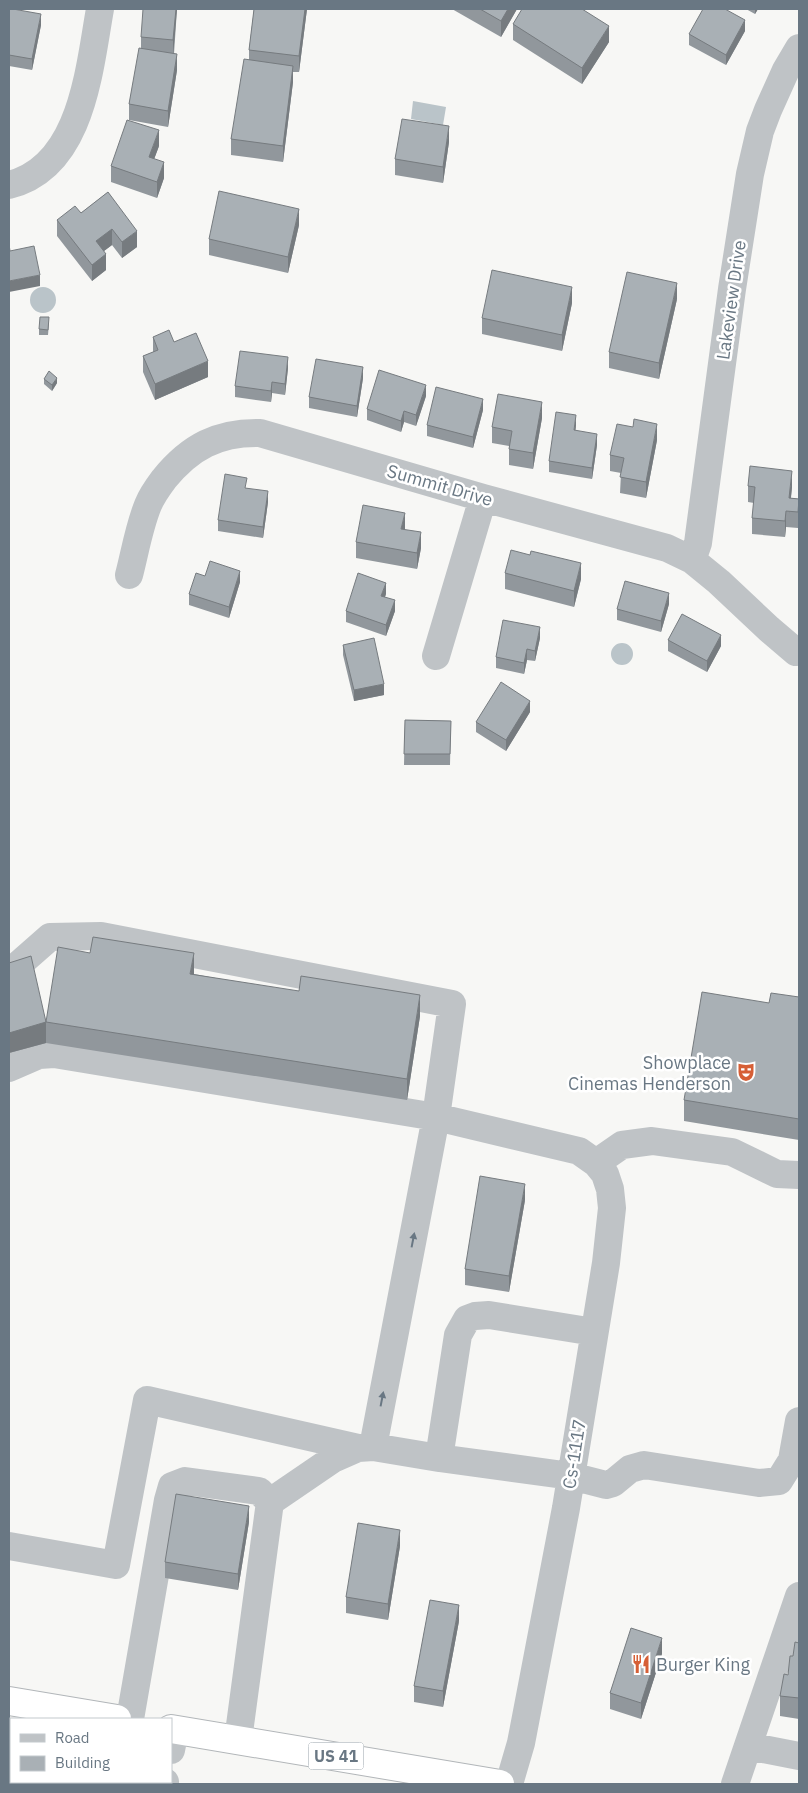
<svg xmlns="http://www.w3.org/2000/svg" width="808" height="1793" font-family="'IBM Plex Sans',sans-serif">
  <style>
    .water { fill: #bac4c9 }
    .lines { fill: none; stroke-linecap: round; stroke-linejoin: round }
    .highway-casing { stroke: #b2b6b9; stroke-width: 30 }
    .minor { stroke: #bfc3c6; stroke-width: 28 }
    .highway { stroke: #fff; stroke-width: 28 }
    .wall { fill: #91979c }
    .shaded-wall { fill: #767b7f }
    .building { fill: #a9b0b5; stroke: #767b7f }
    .oneway { fill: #697783 }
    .labels { text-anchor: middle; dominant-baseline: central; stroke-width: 5; stroke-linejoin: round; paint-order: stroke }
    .shield { fill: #fff; stroke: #96a0a8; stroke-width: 1 }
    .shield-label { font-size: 16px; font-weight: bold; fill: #697783 }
    .street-label { font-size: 18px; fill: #697783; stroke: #fff }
    .poi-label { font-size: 18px; fill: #697783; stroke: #fff; text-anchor: end }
  </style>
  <rect width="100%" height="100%" fill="#f7f7f5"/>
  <path class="water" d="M413,101L446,107L443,125L411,119Z
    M30 300a13 13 0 1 1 26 0a13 13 0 1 1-26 0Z
    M611 654a11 11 0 1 1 22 0a11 11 0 1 1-22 0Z"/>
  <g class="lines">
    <g class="highway-casing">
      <path id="highway" d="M9,1701L117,1719
        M171,1729L500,1784"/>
    </g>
    <path class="minor" d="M9,185C82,167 89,70 100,9
      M692,560L698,543L732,289L750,174L760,131L768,110L786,70L799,48
      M129,575C135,552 139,527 148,505C152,495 158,487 164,479C190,447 218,432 260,433L483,498L667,548L692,560L719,582L769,629L796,652
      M436,656L483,498
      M9,969L17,966L50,937L101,936L452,1004L436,1117L373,1447
      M9,1068L39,1055L54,1054L436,1117L579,1151L596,1163L605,1174L610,1189L612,1208L606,1263L566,1508L521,1743L509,1784
      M596,1163L622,1145L652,1141L732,1152L777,1174L799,1175
      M439,1458L458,1335L467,1319L475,1316L489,1315L594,1332
      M270,1502L333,1459L358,1448L373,1447L439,1458L571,1476L606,1485L613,1483L630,1469L644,1465L759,1483L779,1481L792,1460L799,1421
      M9,1546L116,1565L147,1400L358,1448
      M130,1719L168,1500L172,1486L185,1481L259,1491L270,1502L238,1740
      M748,1746L799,1756
      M171,1750L175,1730
      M9,1783L15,1784
      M164,1784L165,1782
      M735,1784L799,1596"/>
    <use href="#highway" class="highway"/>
  </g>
  <path class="wall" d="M9,9L41,25L32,70L9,66Z
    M177,9L174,54L177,70L168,127L129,120V104L141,48V37Z
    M254,9H307L299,72H293V82L283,162L231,155V139L249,60V50Z
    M452,9H517L501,37Z
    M746,9H758L755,14Z
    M513,24L609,42L582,84L513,40Z
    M745,31L726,65L689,45V34Z
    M449,142L443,183L395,175V159Z
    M159,146L154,159L164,178L157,198L111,182V166Z
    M108,192L137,247L122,258L112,245L104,251L106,270L92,281L57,236V220L81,213Z
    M299,225L288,273L209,255V239Z
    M677,299L659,379L609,368V352Z
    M572,303L562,351L482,334V318Z
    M49,323L48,335H39V329Z
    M153,337L174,342L208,377L155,400L143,372V356L153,352Z
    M288,368L285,395L272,393L271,402L235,397V386Z
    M363,378L357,417L309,408V397Z
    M44,379L57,383L52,391L44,384Z
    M426,396L416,426L404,422L401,432L367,420V409Z
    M483,410L473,448L427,436V425Z
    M542,418L533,469L509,465V446L492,443V427Z
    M576,426L575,431L597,445L592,479L549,472V461Z
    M657,440L646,498L620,493L621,473L610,471V455Z
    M748,486L792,487L791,498L799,499L798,528L786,527L785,537L752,534V518L754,503L748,502Z
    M247,488L268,502L263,538L218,531V520Z
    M404,529L421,548L417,569L356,558V542Z
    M799,559V577L798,576V560Z
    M505,573L581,579L574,607L505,589Z
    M205,576L240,582L229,618L189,605V594Z
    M386,594L385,597L395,611L386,636L346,622V611Z
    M669,604L661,632L617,620V609Z
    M540,638L535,661L527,660L524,674L496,668V657Z
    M668,640L721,646L707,672L668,651Z
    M343,645L384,695L354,701L343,655Z
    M530,712L506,751L476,732V722Z
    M405,720L451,721L450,765H404Z
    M9,963L46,1022L194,974L420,1016L407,1100L46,1043L9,1053Z
    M799,997V1140L684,1121V1100L769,1003Z
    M525,1200L509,1292L465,1285V1269Z
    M249,1522L238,1590L165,1578V1562Z
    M400,1546L388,1620L346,1613V1597Z
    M459,1621L443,1707L414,1702V1686Z
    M799,1643V1719L780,1716V1696L788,1675L793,1656Z
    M662,1654L641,1719L610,1709V1693Z"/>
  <path class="shaded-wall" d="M176,9H177L173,56V40Z
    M305,9H307L299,72V56Z
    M508,9H517L501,37V21Z
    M755,9H758L755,14Z
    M41,14V25L32,70V59Z
    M745,20V31L726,65V55Z
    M609,26V42L582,84V68Z
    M177,54V70L168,127V111Z
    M293,66V82L283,162V146Z
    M449,126V142L443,183V167Z
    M159,130V146L149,173V157Z
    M164,162V178L157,198V182Z
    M299,209V225L288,273V257Z
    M112,229V245L96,257V241Z
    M137,231V247L122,258V242Z
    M106,254V270L92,281V265Z
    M40,275V286L9,292V281Z
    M677,283V299L659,379V363Z
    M572,287V303L562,351V335Z
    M288,357V368L285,395V384Z
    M208,361V377L155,400V384Z
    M363,367V378L357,417V406Z
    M57,378V383L52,391V385Z
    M272,382V393L271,402V391Z
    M426,385V396L416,426V415Z
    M483,399V410L473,448V437Z
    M542,402V418L533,469V453Z
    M404,411V422L401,432V421Z
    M576,415V426L574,441V430Z
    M657,424V440L646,498V482Z
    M597,434V445L592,479V468Z
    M792,471V487L789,514V498Z
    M268,491V502L263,538V527Z
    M799,499V515L798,528V512Z
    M786,511V527L785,537V521Z
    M405,513V529H401Z
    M421,532V548L417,569V553Z
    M581,563V579L574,607V591Z
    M240,571V582L229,618V607Z
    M386,583V594L381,607V596Z
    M669,593V604L661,632V621Z
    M395,600V611L386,636V625Z
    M540,627V638L535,661V651Z
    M721,635V646L707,672V661Z
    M527,649V660L524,674V663Z
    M384,684V695L354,701V690Z
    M530,701V712L506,751V740Z
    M194,953V974L190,994V974Z
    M420,995V1016L407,1100V1079Z
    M46,1022V1043L9,1053V1033Z
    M525,1184V1200L509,1292V1276Z
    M249,1506V1522L238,1590V1574Z
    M400,1530V1546L388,1620V1604Z
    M459,1605V1621L443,1707V1691Z
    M662,1638V1654L641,1719V1703Z"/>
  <path class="building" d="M9,9H13L41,14L32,59L9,55Z
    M143,9H176L173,40L141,37Z
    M254,9H305L299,56L249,50Z
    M480,9H508L501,21Z
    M522,9H582L609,26L582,68L513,24Z
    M703,9H725L745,20L726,55L689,34Z
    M139,48L177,54L168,111L129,104Z
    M244,59L293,66L283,146L231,139Z
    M402,119L449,126L443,167L395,159Z
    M127,120L159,130L149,157L164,162L157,182L111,166Z
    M219,191L299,209L288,257L209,239Z
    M108,192L137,231L122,242L112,229L96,241L106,254L92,265L57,220L75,206L81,213Z
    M9,244L10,251L34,246L40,275L9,281Z
    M492,270L572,287L562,335L482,318Z
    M627,272L677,283L659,363L609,352Z
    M40,317H49L48,330L39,329Z
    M169,330L174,342L196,333L208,361L155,384L143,356L158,350L153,337Z
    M240,351L288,357L285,384L272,382L271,391L235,386Z
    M316,359L363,367L357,406L309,397Z
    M379,370L426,385L416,415L404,411L401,421L367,409Z
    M49,371L57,378L52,385L44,379Z
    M436,387L483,399L473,437L427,425Z
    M498,394L542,402L533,453L509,449L512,431L492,427Z
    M556,412L576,415L574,430L597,434L592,468L549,461Z
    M634,419L657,424L646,482L620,477L624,458L610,455L617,424L633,427Z
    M750,466L792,471L789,498L799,499L798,512L786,511L785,521L752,518L755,487L748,486Z
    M225,474L247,478L245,488L268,491L263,527L218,520Z
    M363,505L405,513L401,529L421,532L417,553L356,542Z
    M511,550L530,555L531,551L581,563L574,591L505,573Z
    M210,561L240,571L229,607L189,594L196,573L205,576Z
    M358,573L386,583L381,596L395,600L386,625L346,611Z
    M625,581L669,593L661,621L617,609Z
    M682,614L721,635L707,661L668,640Z
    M503,620L540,627L535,651L527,649L524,663L496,657Z
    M374,638L384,684L354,690L343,645Z
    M501,682L530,701L506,740L476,722Z
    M405,720L451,721L450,754H404Z
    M93,937L194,953L190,974L299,991L301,976L420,995L407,1079L46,1022L9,1033V963L31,956L46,1022L58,947L90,953Z
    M702,992L769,1003L771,993L799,997V1119L684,1100Z
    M480,1176L525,1184L509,1276L465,1269Z
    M176,1494L249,1506L238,1574L165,1562Z
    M358,1523L400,1530L388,1604L346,1597Z
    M430,1600L459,1605L443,1691L414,1686Z
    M631,1628L662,1638L641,1703L610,1693Z
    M795,1642L799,1643V1698L780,1696L784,1674L788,1675L790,1656H793Z"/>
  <defs><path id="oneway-solid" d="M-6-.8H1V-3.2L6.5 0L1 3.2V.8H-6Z" transform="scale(1.25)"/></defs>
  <g class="oneway">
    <use href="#oneway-solid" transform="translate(413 1240) rotate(-79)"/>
    <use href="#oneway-solid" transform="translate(382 1399) rotate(-79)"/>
  </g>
  <defs>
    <g id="theatre-bare" transform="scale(1.5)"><path d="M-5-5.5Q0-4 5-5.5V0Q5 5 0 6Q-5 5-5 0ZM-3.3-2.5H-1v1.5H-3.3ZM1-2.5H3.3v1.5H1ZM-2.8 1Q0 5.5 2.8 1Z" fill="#d65f36" stroke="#fff" stroke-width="2.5" paint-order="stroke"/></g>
    <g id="restaurant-bare" transform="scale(1.5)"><path d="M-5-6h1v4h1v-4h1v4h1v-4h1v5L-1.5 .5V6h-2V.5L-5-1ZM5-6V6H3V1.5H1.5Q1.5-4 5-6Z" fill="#d65f36" stroke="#fff" stroke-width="2.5" paint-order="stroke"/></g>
  </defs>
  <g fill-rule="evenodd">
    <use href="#theatre-bare" x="746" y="1072"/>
    <use href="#restaurant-bare" x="641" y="1664"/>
  </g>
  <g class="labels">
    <rect class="shield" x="308.5" y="1742.5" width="55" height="27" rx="4"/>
    <g class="shield-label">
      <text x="336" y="1756">US 41</text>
    </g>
    <g class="street-label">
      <text transform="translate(731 300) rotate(-82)">Lakeview Drive</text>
      <text transform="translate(440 485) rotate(16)">Summit Drive</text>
      <text transform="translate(574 1454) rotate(-81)">Cs-1117</text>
    </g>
    <g class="poi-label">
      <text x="731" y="1062">Showplace<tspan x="731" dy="21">Cinemas Henderson</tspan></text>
      <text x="656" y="1664" text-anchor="start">Burger King</text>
    </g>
  </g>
  <rect width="808" height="1793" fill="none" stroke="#697783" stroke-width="20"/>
  <rect x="10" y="1718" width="162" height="65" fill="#ffffff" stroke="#c3c9cd"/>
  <rect x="20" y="1734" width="25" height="8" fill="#bfc3c6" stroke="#c3c9cd"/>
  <text x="55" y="1743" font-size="15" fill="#697783">Road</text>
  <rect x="20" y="1756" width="25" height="15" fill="#a9b0b5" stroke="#c3c9cd"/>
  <text x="55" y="1768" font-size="15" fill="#697783">Building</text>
</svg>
